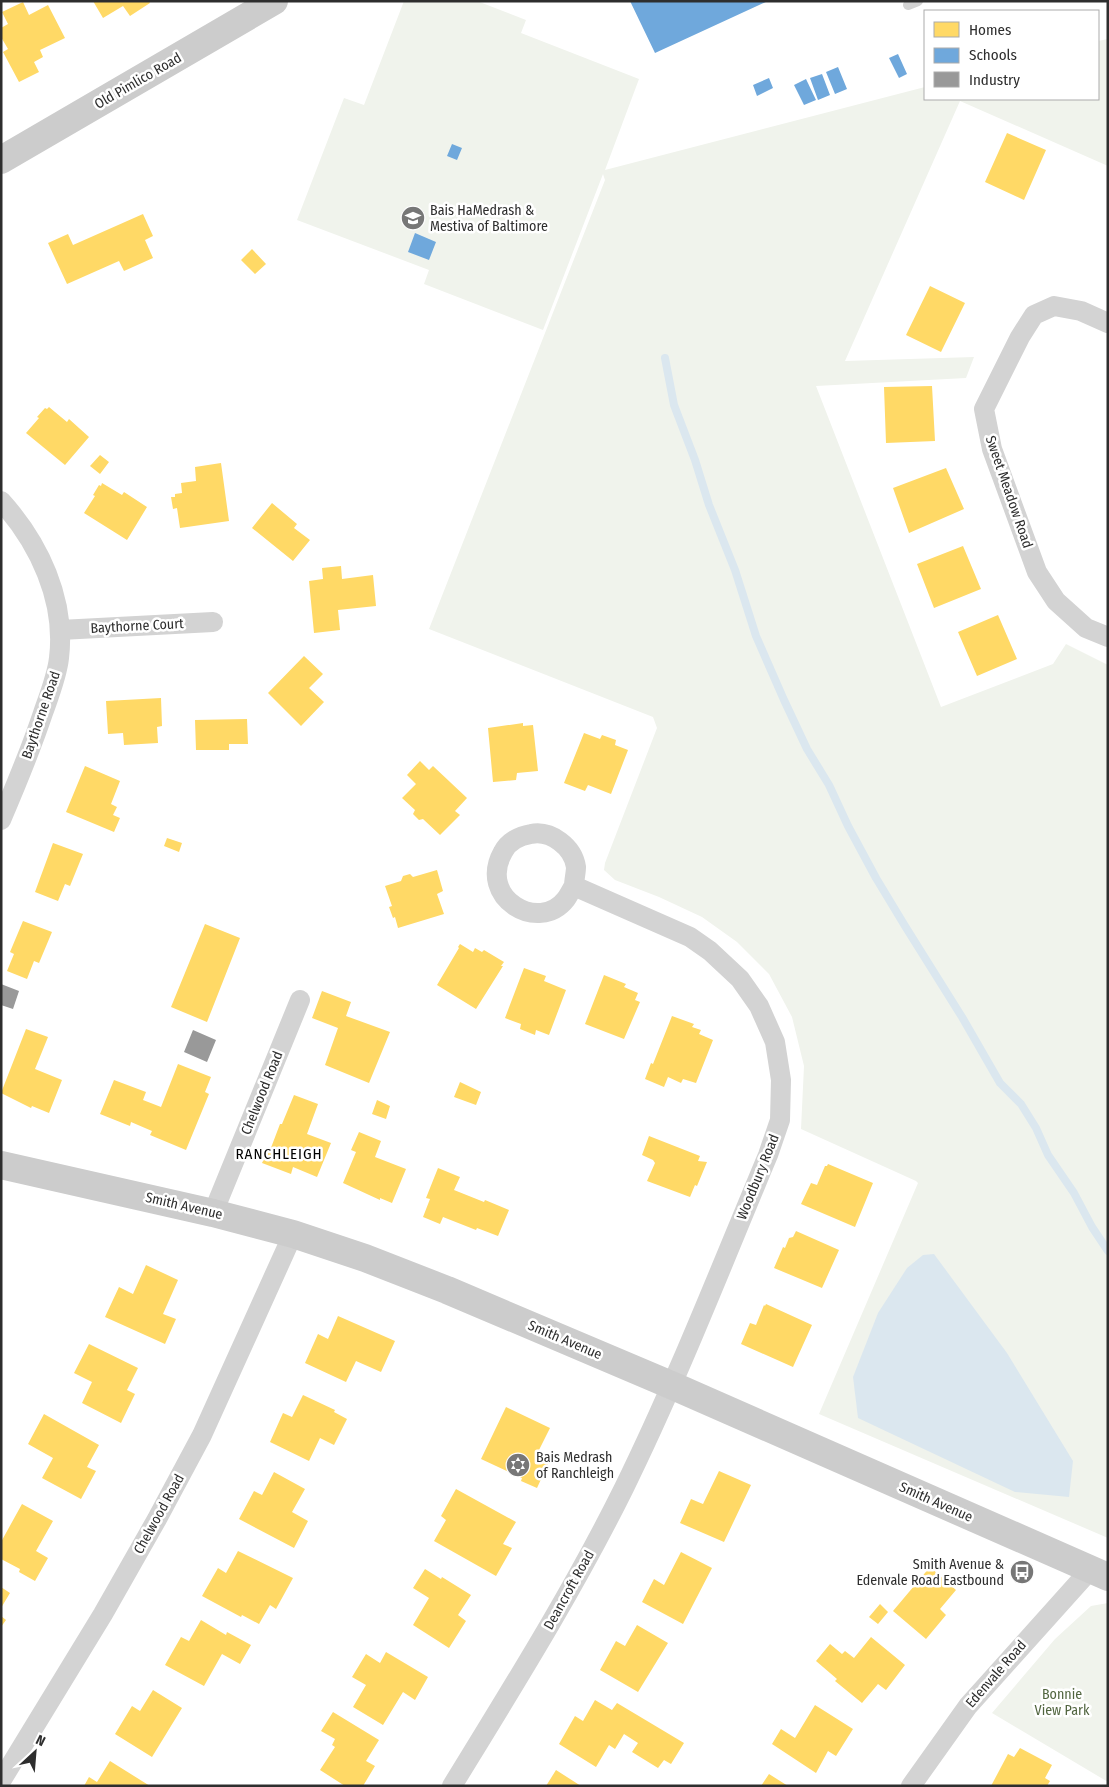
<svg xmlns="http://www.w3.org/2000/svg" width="1109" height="1787" font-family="'Fira Sans Condensed',sans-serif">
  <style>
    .green { fill: #f0f3ec }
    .water { fill: #dbe7ef }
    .homes { fill: #ffd966 }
    .schools { fill: #6fa8dc }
    .industry { fill: #999 }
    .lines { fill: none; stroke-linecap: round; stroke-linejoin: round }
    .stream { stroke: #dbe7ef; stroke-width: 8 }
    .lane { stroke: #d3d3d3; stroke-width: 10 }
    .street { stroke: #d3d3d3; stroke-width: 20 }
    .secondary { stroke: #ccc; stroke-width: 28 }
    .labels { text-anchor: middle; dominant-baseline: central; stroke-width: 5; stroke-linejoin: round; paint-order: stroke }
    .street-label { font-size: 14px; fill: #2e2e2e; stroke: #fff }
    .poi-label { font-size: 14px; fill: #2e2e2e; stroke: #fff; text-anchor: start }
    .park-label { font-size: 14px; fill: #51653f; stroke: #fff }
    .neighbourhood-label { font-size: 15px; letter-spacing: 1px; fill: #000; stroke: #fff }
  </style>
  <rect width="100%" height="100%" fill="#fff"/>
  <path class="green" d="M404,1H477L526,20L521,33L639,79L605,170L925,87V99H1098V41L1108,39V166L960,101L845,361L974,357L966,378L816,386L941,707L1053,664L1066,644L1108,665V1538L819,1414L918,1183L916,1181L801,1129L804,1066L792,1017L769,974L737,942L702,917L659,897L615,880L604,870L605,863L657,728L653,717L429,629L605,180L603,174L543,330L424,284L429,270L297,220L344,98L364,105Z
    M1108,1603V1782L992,1713L1055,1639L1091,1606Z"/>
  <path class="water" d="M934,1254L1007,1353L1073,1461L1069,1497L1015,1492L858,1418L853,1377L878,1313L907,1268L923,1255Z"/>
  <path class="homes" d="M93,1H149L150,3L130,16L123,6L103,18Z
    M23,2L29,15L48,5L65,38L40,50L43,57L34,62L39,72L19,82L3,52L8,49L1,37V28L8,24L2,12Z
    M1007,133L1046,150L1024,200L985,182Z
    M143,214L153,236L145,240L153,258L124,271L119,261L67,284L48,243L68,234L73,245Z
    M252,249L266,264L255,274L241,260Z
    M930,286L965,303L941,352L906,335Z
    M932,386L935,441L886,443L884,387Z
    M49,407L67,422L69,419L89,437L65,465L26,433L39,418L37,417L45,408L47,409Z
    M100,455L109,462L100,474L90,466Z
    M221,463L229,521L180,528L177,508L173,509L171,497H175V494L182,493L181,483L196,481L195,467Z
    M946,468L964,509L909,533L893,488Z
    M102,483L122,495L124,492L147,507L127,540L84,513L95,496L93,495L99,485L101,486Z
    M272,503L297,524L294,528L310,540L293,561L252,528Z
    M963,546L981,589L934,608L917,564Z
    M341,566L342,579L373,575L376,606L338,610L340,630L314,633L309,581L323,579L322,568Z
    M998,615L1017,659L977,676L958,632Z
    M304,656L323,674L309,688L324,702L301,726L268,693Z
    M161,698L162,726L157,727L158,743L124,745L123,733L108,734L106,701Z
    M247,719L248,744H229V750H196L195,720Z
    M523,723V726L533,725L538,771L517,773L516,780L493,782L488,728Z
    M584,733L600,739L602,735L616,740L615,745L628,750L611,794L588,785L585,791L564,783Z
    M420,761L429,770L433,766L467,798L455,811L460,815L440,835L423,819L419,820L413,814L415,810L402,798L416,784L407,775Z
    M85,766L120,781L111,804L117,807L113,815L120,818L114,832L66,812Z
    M167,838L182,843L179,852L164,846Z
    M53,843L83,854L70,886L65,884L58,901L35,892Z
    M437,870L443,891L437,894L444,914L398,928L395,917L393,918L389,907L392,906L385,886L401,881L403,876L410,874L413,877Z
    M23,921L52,932L39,963L34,961L27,979L7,971L14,954L10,952Z
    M205,924L240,938L207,1022L171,1007Z
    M460,944L473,952L475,948L482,952L484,950L504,962L501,966H503L476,1009L437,985L459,948L458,947Z
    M524,968L546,976L544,981L566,990L549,1035L536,1030L535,1035L520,1029L521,1024L505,1018Z
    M604,975L626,984L624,987L638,993L635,1000L640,1002L624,1039L585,1024Z
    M322,991L351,1002L346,1016L390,1032L369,1083L325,1065L338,1028L312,1018Z
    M672,1016L694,1024L692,1027L701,1030L699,1034L713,1040L696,1083L683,1079L681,1083L668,1077L664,1087L645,1079L651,1063L653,1064Z
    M26,1029L48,1037L35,1069L62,1080L49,1113L32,1106L31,1108L1,1093Z
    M178,1064L211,1077L205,1092L209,1094L186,1150L150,1135L152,1131L131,1122L130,1126L100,1114L114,1080L146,1092L143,1100L161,1107Z
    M460,1082L481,1092L476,1105L454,1097Z
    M294,1095L318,1104L307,1134L331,1143L317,1177L293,1167L291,1174L262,1163L267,1152L269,1153L280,1124H282Z
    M377,1100L390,1106L386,1119L372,1114Z
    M359,1132L381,1141L375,1157L406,1169L392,1203L380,1198V1200L343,1183L356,1152L351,1150Z
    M649,1136L700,1156L698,1161L707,1162L697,1186L695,1185L690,1197L647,1181L655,1163L653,1160L642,1155Z
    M828,1164L873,1183L855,1227L801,1204L811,1183L817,1185L825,1166H827Z
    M438,1168L460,1177L454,1190L484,1202L485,1200L509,1210L498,1236L477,1228L476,1230L443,1217L440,1224L423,1217L430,1199L426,1198Z
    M796,1231L839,1250L822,1288L774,1268L783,1247L785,1248L789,1238L793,1237Z
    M146,1265L178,1280L163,1314L176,1319L165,1344L105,1317L119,1287L133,1294Z
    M766,1304L812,1325L793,1367L741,1344L750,1323L756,1325L764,1305L765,1306Z
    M338,1316L395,1341L381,1372L356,1361L346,1382L305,1363L318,1334L328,1339Z
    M89,1344L138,1368L127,1390L135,1394L121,1423L82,1403L92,1382L74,1373Z
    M303,1395L335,1410L334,1412L347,1419L334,1445L320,1438L309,1461L270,1442L283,1413L292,1417Z
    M506,1407L550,1428L535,1458L548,1464L537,1488L521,1481L522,1478L481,1459Z
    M44,1414L99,1445L87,1467L96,1471L81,1499L42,1478L53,1458L28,1444Z
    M719,1471L751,1485L724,1542L680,1523L691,1499L703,1504Z
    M274,1472L305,1489L292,1512L308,1521L294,1548L239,1519L254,1491L262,1495Z
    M456,1489L516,1522L503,1544L512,1548L496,1576L434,1541L446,1520L441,1516Z
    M22,1504L53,1521L36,1551L48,1558L35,1581L19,1572L20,1569L1,1559V1542Z
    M238,1551L293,1578L276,1609L270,1605L259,1624L242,1615L241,1617L202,1596L218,1568L226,1573Z
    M681,1552L712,1568L683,1624L642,1602L654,1579L664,1585Z
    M930,1567L956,1590L940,1609L946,1615L926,1639L893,1611Z
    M425,1569L441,1579L442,1577L471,1595L458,1615L466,1621L449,1648L413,1625L429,1598L413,1588Z
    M1,1587L10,1593L1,1608Z
    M880,1604L888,1612L878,1624L869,1617Z
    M1,1616L6,1620L1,1627Z
    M201,1620L226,1635L227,1632L251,1645L240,1664L222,1654L204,1686L165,1665L181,1637L189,1641Z
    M637,1625L668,1643L638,1692L600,1670L616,1641L625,1646Z
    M871,1637L905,1665L886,1690L878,1684L862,1703L835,1681L837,1679L816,1661L830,1644L842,1654L845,1651L854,1658Z
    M386,1652L428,1677L415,1700L403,1692L383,1725L353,1707L366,1685L352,1677L366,1654L380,1663Z
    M153,1690L182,1708L152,1757L115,1734L132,1706L140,1711Z
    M595,1700L612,1710L617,1703L684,1743L671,1764L664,1760L658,1768L632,1752L638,1743L624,1734L615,1749L609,1745L596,1767L559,1744L575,1716L583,1721Z
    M815,1705L853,1729L836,1756L828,1751L816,1773L772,1744L781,1729L795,1738Z
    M333,1712L379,1740L366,1761L375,1766L363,1786H345L320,1770L335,1747L332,1745L335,1739L321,1731Z
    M1020,1748L1052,1765L1045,1778L1050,1781L1047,1786H991L1008,1754L1014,1757Z
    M110,1761L150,1786H84L89,1777L97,1782Z
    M556,1770L581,1786H546Z
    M769,1774L788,1786H761Z"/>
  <path class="schools" d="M630,1H768L655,53Z
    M898,54L907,74L899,78L889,58Z
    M838,67L847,89L835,94L826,72Z
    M822,74L830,95L818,100L810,78Z
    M769,78L773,88L757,96L753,85Z
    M806,79L816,100L804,105L794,85Z
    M452,144L462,148L457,160L447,156Z
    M415,233L436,242L429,260L408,252Z"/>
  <path class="industry" d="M1,984L19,991L13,1009L1,1005Z
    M193,1030L216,1040L207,1062L184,1052Z"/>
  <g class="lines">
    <path class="stream" d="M665,358L674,405L695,460L709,505L735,570L756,636L784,700L807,749L829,785L848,826L876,878L905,926L962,1017L1000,1083L1021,1104L1036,1128L1048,1155L1074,1193L1092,1227L1108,1251"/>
    <path class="lane" d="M908,5L918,1"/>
    <path class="street" d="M1108,323L1081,311L1054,306L1034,315L1020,337L984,409L992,449L1037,572L1056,601L1086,628L1108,637
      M1,501C39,543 66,600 59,658C57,676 49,696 43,713C31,749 16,785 1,820
      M60,630L213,622
      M213,1213L300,1000
      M1,1781L103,1614L157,1519L202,1435L293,1234
      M452,1786C512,1688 573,1591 624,1488C677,1380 721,1267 768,1155L780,1120L781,1080L775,1042L759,1006L740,979L710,951L690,937L574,886C571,890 569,895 566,899C539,934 477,898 503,852C508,842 519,836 531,834C551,830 573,847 576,867C576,873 574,880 574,886
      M911,1786L968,1706L1090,1570"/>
    <path class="secondary" d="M1,160L274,1
      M1,1165L213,1213L293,1234L365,1258L447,1290L671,1385L1108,1577"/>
  </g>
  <defs>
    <g id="school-disc" transform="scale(1.25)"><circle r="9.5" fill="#777" stroke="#fff"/><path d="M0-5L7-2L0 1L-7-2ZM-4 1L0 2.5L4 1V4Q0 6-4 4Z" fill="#fff"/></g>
    <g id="synagogue-disc" transform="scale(1.25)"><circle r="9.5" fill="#777" stroke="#fff"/><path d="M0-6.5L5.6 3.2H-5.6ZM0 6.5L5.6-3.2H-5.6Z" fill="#fff"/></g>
    <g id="bus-disc" transform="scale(1.25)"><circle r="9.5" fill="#777" stroke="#fff"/><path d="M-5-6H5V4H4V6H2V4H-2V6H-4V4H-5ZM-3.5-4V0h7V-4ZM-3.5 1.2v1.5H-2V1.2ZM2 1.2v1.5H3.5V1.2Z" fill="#fff"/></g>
  </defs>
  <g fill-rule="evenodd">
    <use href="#school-disc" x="413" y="218"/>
    <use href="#synagogue-disc" x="518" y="1465"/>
    <use href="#bus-disc" x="1022" y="1572"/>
  </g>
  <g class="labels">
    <g class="street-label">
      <text transform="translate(138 81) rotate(-30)">Old Pimlico Road</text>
      <text transform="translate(1009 492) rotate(71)">Sweet Meadow Road</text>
      <text transform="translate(137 626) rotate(-3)">Baythorne Court</text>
      <text transform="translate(41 715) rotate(-71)">Baythorne Road</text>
      <text transform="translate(262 1093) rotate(-68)">Chelwood Road</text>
      <text transform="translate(758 1177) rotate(-68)">Woodbury Road</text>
      <text transform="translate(184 1206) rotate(13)">Smith Avenue</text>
      <text transform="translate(565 1340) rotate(23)">Smith Avenue</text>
      <text transform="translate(936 1502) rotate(24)">Smith Avenue</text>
      <text transform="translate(159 1514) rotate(-61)">Chelwood Road</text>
      <text transform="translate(569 1590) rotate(-61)">Deancroft Road</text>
      <text transform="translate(996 1674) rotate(-49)">Edenvale Road</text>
    </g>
    <g class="poi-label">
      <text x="430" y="210">Bais HaMedrash &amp;<tspan x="430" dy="16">Mestiva of Baltimore</tspan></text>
      <text x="536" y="1457">Bais Medrash<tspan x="536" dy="16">of Ranchleigh</tspan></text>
      <text x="1004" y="1564" text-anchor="end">Smith Avenue &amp;<tspan x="1004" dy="16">Edenvale Road Eastbound</tspan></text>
    </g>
    <g class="park-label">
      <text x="1062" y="1694">Bonnie<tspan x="1062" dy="16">View Park</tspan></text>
    </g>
    <g class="neighbourhood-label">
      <text x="279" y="1154">RANCHLEIGH</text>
    </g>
  </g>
  <rect width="1109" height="1787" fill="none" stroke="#2e2e2e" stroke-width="5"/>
  <rect x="924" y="10" width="175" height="90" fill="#ffffff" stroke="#ababab"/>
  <rect x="934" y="22" width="25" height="15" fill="#ffd966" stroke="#ababab"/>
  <text x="969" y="35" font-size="15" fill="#2e2e2e">Homes</text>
  <rect x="934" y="48" width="25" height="15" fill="#6fa8dc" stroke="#ababab"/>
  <text x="969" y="60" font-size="15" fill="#2e2e2e">Schools</text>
  <rect x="934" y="72" width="25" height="15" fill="#999999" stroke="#ababab"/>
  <text x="969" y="85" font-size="15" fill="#2e2e2e">Industry</text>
  <g transform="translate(35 1752) rotate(26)" stroke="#ffffff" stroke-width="4" paint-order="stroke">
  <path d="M0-4L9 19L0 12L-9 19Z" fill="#2e2e2e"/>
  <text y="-8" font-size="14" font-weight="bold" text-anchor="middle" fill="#2e2e2e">N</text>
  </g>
</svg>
